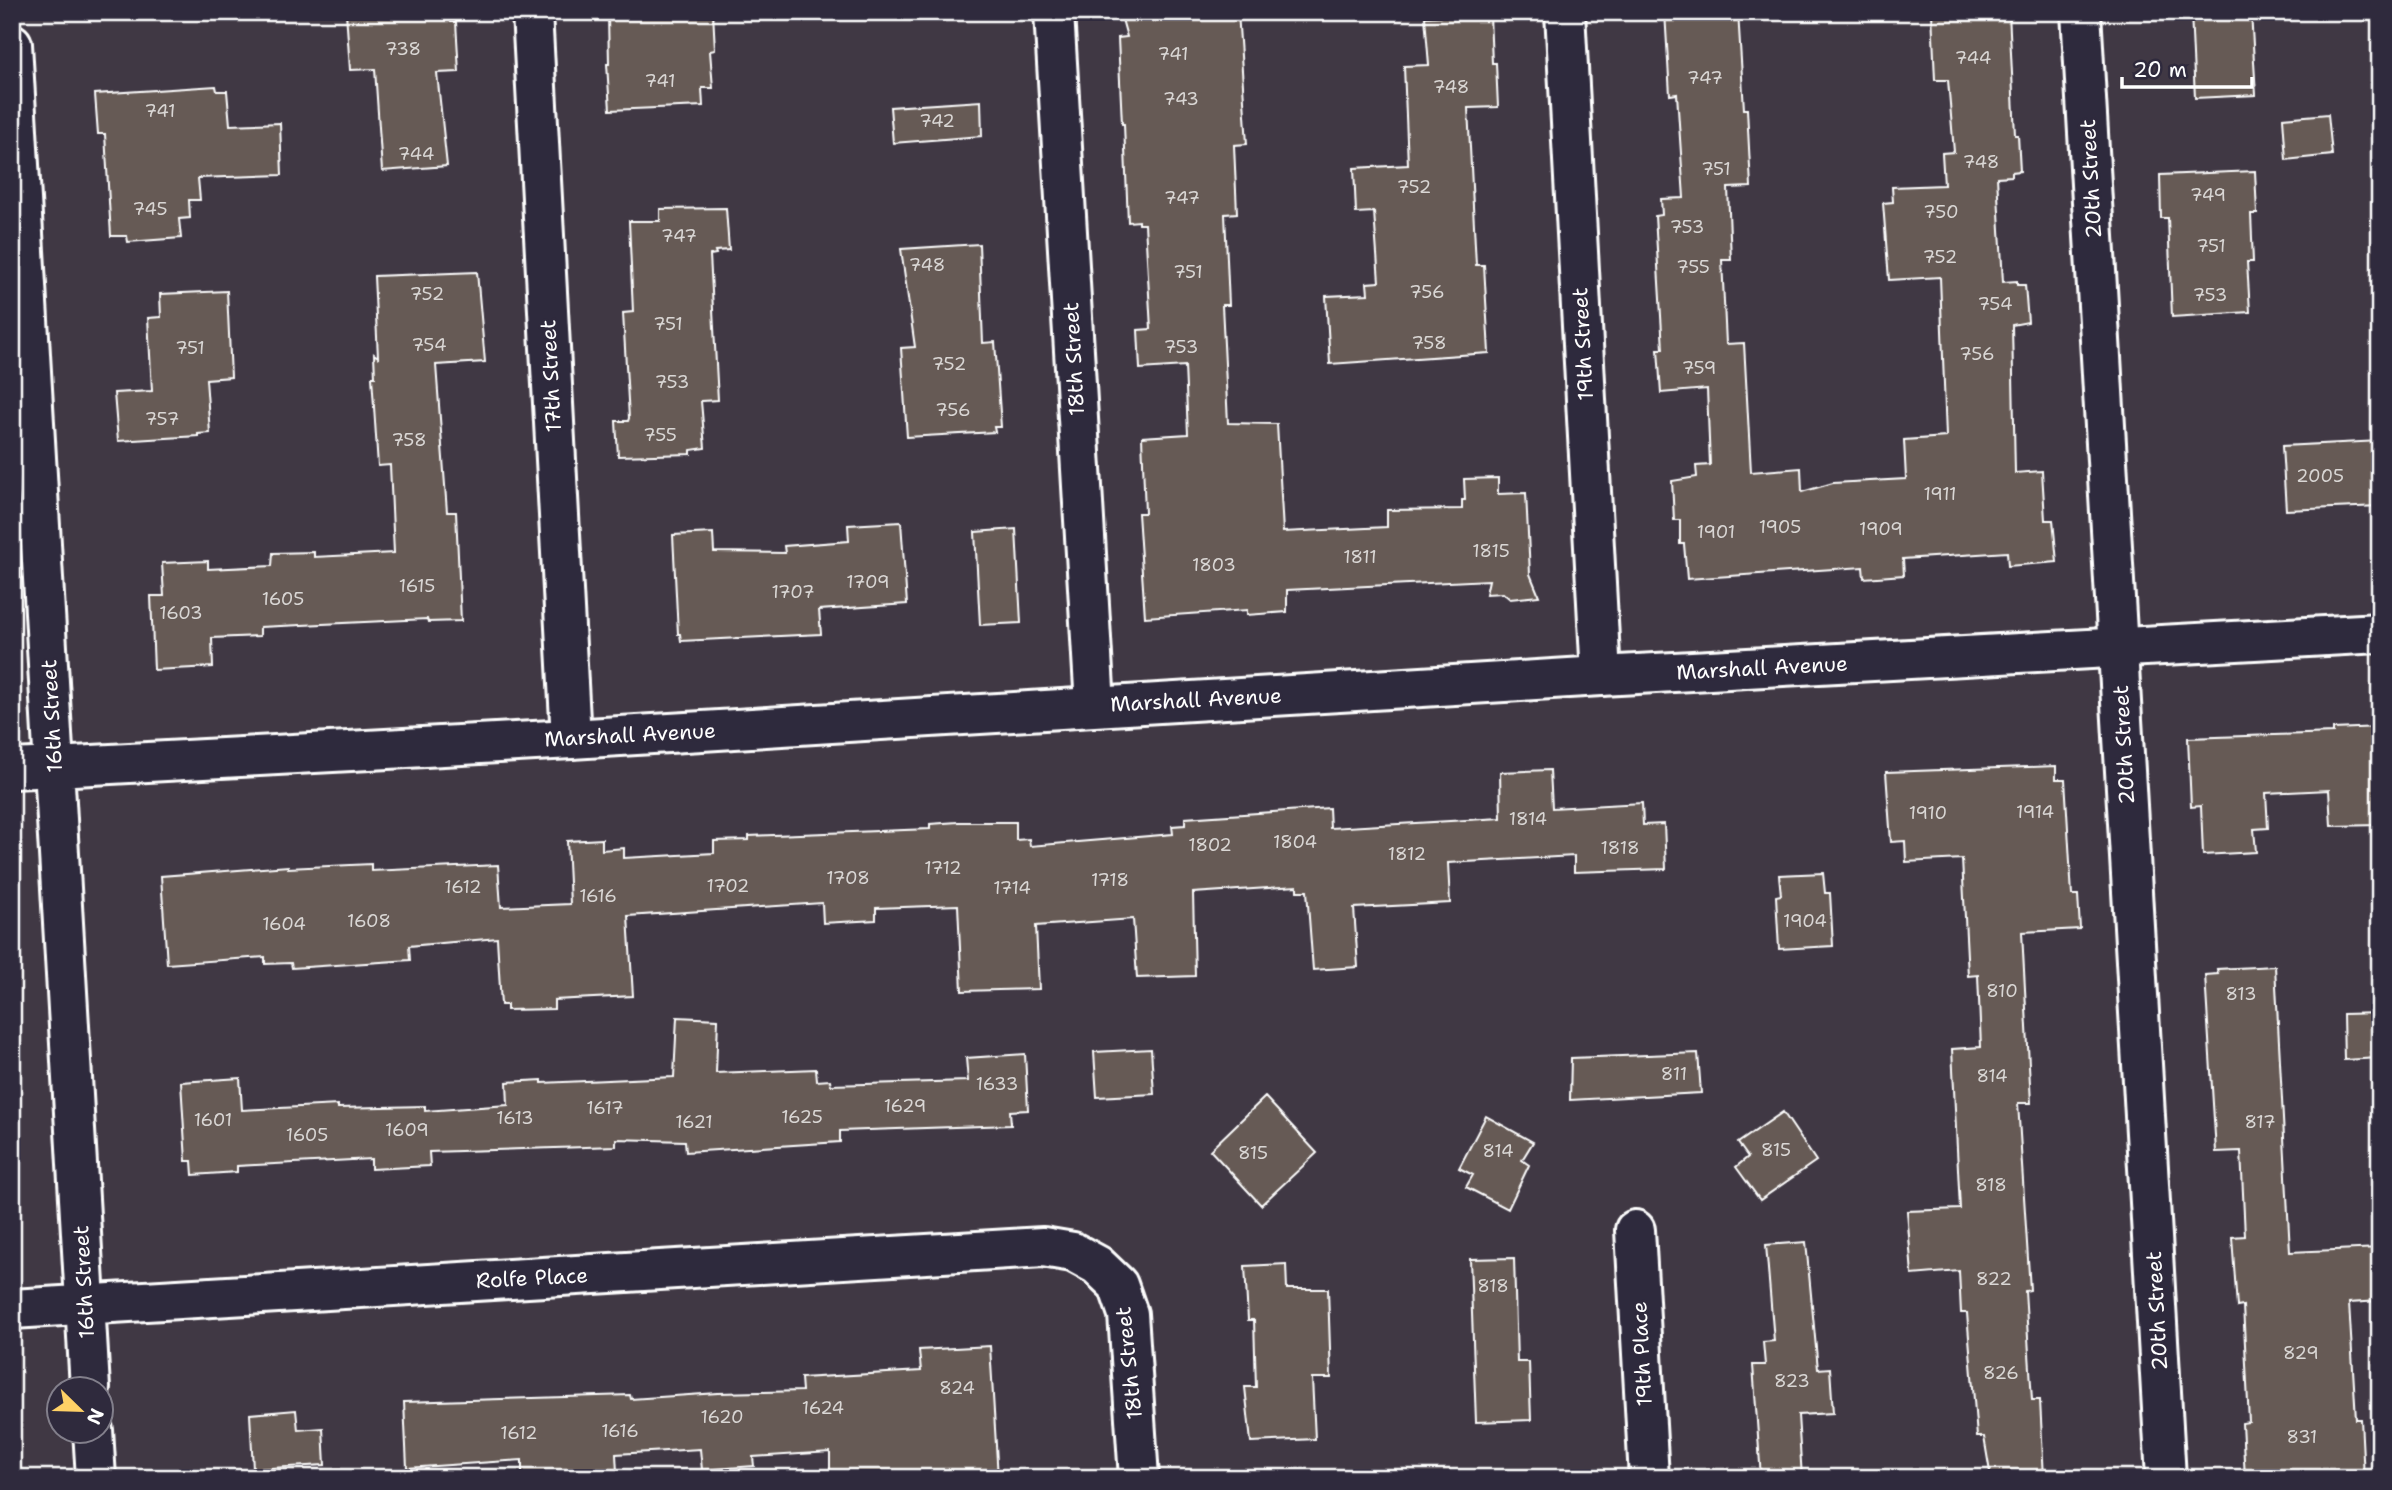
<svg xmlns="http://www.w3.org/2000/svg" width="2392" height="1490" font-family="'Shantell Sans',sans-serif">
  <style>
    .building { fill: #665a55; stroke: #fff; stroke-width: 2 }
    .lines { fill: none; stroke-linecap: round; stroke-linejoin: round }
    .street-casing { stroke: #fff; stroke-width: 44 }
    .secondary-casing { stroke: #fff; stroke-width: 44 }
    .street { stroke: #2f2a3d; stroke-width: 38 }
    .secondary { stroke: #2f2a3d; stroke-width: 38 }
    .labels { text-anchor: middle; dominant-baseline: central; stroke-width: 5; stroke-linejoin: round; paint-order: stroke }
    .number-label { font-size: 18px; fill: #d9d6d4 }
    .street-label { font-size: 21px; fill: #fff; stroke: #2f2a3d }
  </style>
  <rect width="100%" height="100%" fill="#403844"/>
  <filter id="ink" filterUnits="userSpaceOnUse"><feTurbulence type="fractalNoise" baseFrequency=".0143" numOctaves="2"/><feDisplacementMap in="SourceGraphic" scale="14" xChannelSelector="R" yChannelSelector="G"/><feConvolveMatrix kernelMatrix="1 2 1 2 8 2 1 2 1" color-interpolation-filters="sRGB"/></filter>
  <g filter="url(#ink)">
    <path class="building" d="M346,12H450L451,22H456L459,72L437,73L447,166L382,171L375,69L350,70Z
      M659,12H713L715,50L710,51L713,88H702L703,106L610,110L607,64H609L608,15Z
      M1120,12H1238L1247,144L1234,145L1237,213L1225,214L1229,305H1222L1228,423L1277,424L1283,532L1387,527V510L1462,509V500H1465L1464,479L1498,478V494L1526,493L1530,574L1539,596L1510,599L1503,593L1486,594L1489,580L1287,590V612L1247,615V610L1145,617L1138,513H1145L1142,437L1188,434L1185,366L1140,369L1138,330L1151,329L1145,224H1139V221L1128,222L1124,124H1122L1118,38L1127,37Z
      M1665,12H1738L1744,109H1747L1751,187L1728,188L1731,260H1722L1726,344L1744,343L1751,472L1801,468L1802,492L1833,483L1906,479L1904,440L1946,437L1940,277L1889,280L1883,203L1893,202L1892,187L1944,185L1942,153L1954,152L1948,80H1935L1932,12H2009L2015,135H2018L2020,171L2012,172V176L1997,177L2003,282L2017,281V285H2025L2028,322L2012,325L2015,473L2042,471L2045,520H2053L2057,562L2008,566L2007,552L1903,559L1904,575L1864,578L1863,567L1687,579L1684,544H1680V520H1674L1672,481L1697,477L1696,466L1710,465L1707,389L1661,393L1658,349H1663L1655,216L1662,215L1661,199L1684,198L1677,94L1670,95Z
      M2191,12H2251L2256,95L2195,98Z
      M1479,14L1490,15L1492,63H1496L1498,107L1468,108L1476,265H1484L1489,353L1330,364L1326,296L1368,294L1367,283L1379,282L1374,212L1356,213L1354,168L1408,165L1404,66L1429,65L1425,17Z
      M216,86L217,91H227L230,125L280,123L282,175L198,178L200,200H189L190,218L179,219L181,238L128,242L127,236H111L105,134H98L95,94Z
      M981,101L982,136L893,143L890,107Z
      M2328,114L2332,155L2286,160L2283,118Z
      M2255,171L2257,214H2251L2253,262H2247L2250,312L2172,317L2168,218H2161L2160,175Z
      M726,208L729,250L715,251L716,254L710,255L718,400L701,401L705,448L691,450V454L618,456L616,421H628L629,418L623,313L633,312L629,221H660V209Z
      M979,244L983,343L995,342L1001,427H994L995,432L907,437L901,348L915,347L901,249Z
      M477,272L485,362L436,365L447,512H456L461,621L428,622L427,619L260,627V636L212,638L213,667L154,670L151,596H164L162,563L208,561V569L272,566L273,553L314,552V557L394,553L390,465L378,466L372,377H375L374,354L378,357L374,276Z
      M227,291L231,377L206,379L210,433L198,434V436L118,441L114,393L152,391L148,318L161,317L160,294Z
      M2380,441V506L2286,510L2282,446Z
      M901,522L907,604L819,610L821,634L681,641L680,634H678L673,535L713,533L714,552L785,553L784,546L849,541L848,525Z
      M1016,529L1021,623L980,625L975,532Z
      M2380,727V825L2331,826L2329,790L2266,793L2268,828L2254,829L2256,852L2203,855L2201,806L2191,807L2188,738L2333,733V729Z
      M2056,766V779H2065L2072,895H2078L2080,929L2022,932L2031,1103H2018L2030,1290L2025,1291L2032,1400H2040L2044,1478H1991L1984,1437H1977L1967,1313H1961L1959,1271L1912,1275L1907,1211L1960,1209L1952,1049L1981,1047L1978,975L1968,976L1962,859L1906,862L1905,841L1891,842L1886,772Z
      M1550,770L1552,808L1642,803L1643,825L1664,824L1666,869L1574,872V856L1448,863L1450,903L1354,908L1358,967L1313,970L1307,891H1297V886L1193,893L1195,976L1137,978L1133,919L1036,926L1039,989L962,991L958,905L876,908V920L823,923L822,903L628,916L633,996L554,1000V1009L507,1010V1005H501L497,938L409,946L410,960L292,968L291,963L265,964V957L167,964L161,876L288,866V868L371,864V871L498,865L501,907L570,904L567,841L602,839V850L624,848V858L714,853V841L749,840V836L930,829V824L958,822H1016V840L1029,839L1030,846L1173,834L1172,826L1185,825V818L1329,808L1330,828L1501,818L1500,772Z
      M1823,873L1825,893H1830L1833,946L1779,949L1776,896L1781,895L1779,875Z
      M2275,966L2290,1252L2380,1248V1301L2349,1303L2356,1419H2361L2364,1478H2245L2242,1423L2249,1422L2243,1306L2237,1307L2232,1237L2245,1236L2241,1151L2216,1152L2205,975L2218,974L2217,969Z
      M2380,1013V1058L2344,1060L2343,1014Z
      M677,1017L718,1019L716,1073L816,1069L817,1081L830,1080L831,1085L968,1081L966,1058L1025,1054L1028,1110L1010,1111L1011,1125L840,1131V1142L686,1152L685,1141L616,1139V1146L429,1152L430,1166L371,1169V1159L237,1166V1172L193,1175L192,1161H186L181,1082L240,1078L242,1110L338,1105V1108L425,1106V1111L508,1105L507,1082L542,1080V1083L674,1077Z
      M1151,1049L1154,1094L1097,1097L1094,1052Z
      M1698,1053L1701,1093L1570,1100L1571,1058Z
      M1265,1097L1317,1153L1261,1205L1210,1150Z
      M1783,1112L1816,1161L1760,1200L1736,1167L1748,1157L1738,1143Z
      M1486,1116L1533,1142L1522,1160L1529,1165L1508,1209L1466,1187L1473,1175L1459,1168Z
      M1806,1242L1818,1369L1830,1368L1833,1413L1798,1415L1802,1478H1761L1753,1365H1765L1763,1342L1774,1341L1766,1245Z
      M1514,1258L1517,1362H1529L1531,1420L1476,1422L1470,1259Z
      M1286,1264L1287,1289H1328L1331,1378H1312L1315,1439L1251,1442L1245,1387H1256L1254,1320H1248L1245,1266Z
      M990,1346L998,1478H830V1452L753,1457L754,1466L702,1470L700,1449L616,1454L617,1472L530,1478H522V1460L407,1468L404,1402L630,1395L631,1399L718,1393L802,1391L801,1378L921,1371L919,1350Z
      M296,1410L298,1430L323,1428L325,1465L253,1469L250,1414Z"/>
    <g class="lines">
      <g class="street-casing">
        <path id="street" d="M532,12L571,739
          M1054,12L1095,706
          M1565,12L1601,676
          M2081,12L2166,1478
          M12,769L55,767
          M1635,1230L1649,1478
          M12,1309L1043,1247L1073,1252L1097,1265L1118,1285L1128,1314L1139,1478"/>
      </g>
      <g class="secondary-casing">
        <path id="secondary" d="M12,44L90,1388
          M55,767L571,739L1601,676L2380,633
          M93,1430L96,1478"/>
      </g>
      <use href="#street" class="street"/>
      <use href="#secondary" class="secondary"/>
    </g>
  </g>
  <g class="labels">
    <g class="number-label">
      <text x="403" y="49">738</text>
      <text x="1173" y="54">741</text>
      <text x="1973" y="58">744</text>
      <text x="1705" y="78">747</text>
      <text x="660" y="81">741</text>
      <text x="1451" y="87">748</text>
      <text x="1181" y="99">743</text>
      <text x="160" y="111">741</text>
      <text x="937" y="121">742</text>
      <text x="416" y="154">744</text>
      <text x="1981" y="162">748</text>
      <text x="1716" y="169">751</text>
      <text x="1414" y="187">752</text>
      <text x="2208" y="195">749</text>
      <text x="1182" y="198">747</text>
      <text x="150" y="209">745</text>
      <text x="1941" y="212">750</text>
      <text x="1687" y="227">753</text>
      <text x="679" y="236">747</text>
      <text x="2211" y="246">751</text>
      <text x="1940" y="257">752</text>
      <text x="927" y="265">748</text>
      <text x="1693" y="267">755</text>
      <text x="1188" y="272">751</text>
      <text x="1427" y="292">756</text>
      <text x="427" y="294">752</text>
      <text x="2210" y="295">753</text>
      <text x="1995" y="304">754</text>
      <text x="668" y="324">751</text>
      <text x="1429" y="343">758</text>
      <text x="429" y="345">754</text>
      <text x="1181" y="347">753</text>
      <text x="190" y="348">751</text>
      <text x="1977" y="354">756</text>
      <text x="949" y="364">752</text>
      <text x="1699" y="368">759</text>
      <text x="672" y="382">753</text>
      <text x="953" y="410">756</text>
      <text x="162" y="419">757</text>
      <text x="660" y="435">755</text>
      <text x="409" y="440">758</text>
      <text x="2320" y="476">2005</text>
      <text x="1940" y="494">1911</text>
      <text x="1780" y="527">1905</text>
      <text x="1881" y="529">1909</text>
      <text x="1716" y="532">1901</text>
      <text x="1491" y="551">1815</text>
      <text x="1360" y="557">1811</text>
      <text x="1214" y="565">1803</text>
      <text x="868" y="582">1709</text>
      <text x="417" y="586">1615</text>
      <text x="793" y="592">1707</text>
      <text x="283" y="599">1605</text>
      <text x="181" y="613">1603</text>
      <text x="2035" y="812">1914</text>
      <text x="1928" y="813">1910</text>
      <text x="1528" y="819">1814</text>
      <text x="1295" y="842">1804</text>
      <text x="1210" y="845">1802</text>
      <text x="1620" y="848">1818</text>
      <text x="1407" y="854">1812</text>
      <text x="943" y="868">1712</text>
      <text x="848" y="878">1708</text>
      <text x="1110" y="880">1718</text>
      <text x="728" y="886">1702</text>
      <text x="463" y="887">1612</text>
      <text x="1012" y="888">1714</text>
      <text x="598" y="896">1616</text>
      <text x="369" y="921">1608</text>
      <text x="1805" y="921">1904</text>
      <text x="284" y="924">1604</text>
      <text x="2002" y="991">810</text>
      <text x="2241" y="994">813</text>
      <text x="1674" y="1074">811</text>
      <text x="1992" y="1076">814</text>
      <text x="997" y="1084">1633</text>
      <text x="905" y="1106">1629</text>
      <text x="605" y="1108">1617</text>
      <text x="802" y="1117">1625</text>
      <text x="515" y="1118">1613</text>
      <text x="213" y="1120">1601</text>
      <text x="694" y="1122">1621</text>
      <text x="2260" y="1122">817</text>
      <text x="407" y="1130">1609</text>
      <text x="307" y="1135">1605</text>
      <text x="1776" y="1150">815</text>
      <text x="1498" y="1151">814</text>
      <text x="1253" y="1153">815</text>
      <text x="1991" y="1185">818</text>
      <text x="1994" y="1279">822</text>
      <text x="1493" y="1286">818</text>
      <text x="2301" y="1353">829</text>
      <text x="2001" y="1373">826</text>
      <text x="1792" y="1381">823</text>
      <text x="957" y="1388">824</text>
      <text x="823" y="1408">1624</text>
      <text x="722" y="1417">1620</text>
      <text x="620" y="1431">1616</text>
      <text x="519" y="1433">1612</text>
      <text x="2302" y="1437">831</text>
    </g>
    <g class="street-label">
      <text transform="translate(2091 179) rotate(-93)">20th Street</text>
      <text transform="translate(1583 344) rotate(-93)">19th Street</text>
      <text transform="translate(1074 359) rotate(-93)">18th Street</text>
      <text transform="translate(551 376) rotate(-93)">17th Street</text>
      <text transform="translate(1762 668) rotate(-3)">Marshall Avenue</text>
      <text transform="translate(1196 700) rotate(-3)">Marshall Avenue</text>
      <text transform="translate(52 716) rotate(-93)">16th Street</text>
      <text transform="translate(630 735) rotate(-3)">Marshall Avenue</text>
      <text transform="translate(2124 745) rotate(-93)">20th Street</text>
      <text transform="translate(532 1278) rotate(-3)">Rolfe Place</text>
      <text transform="translate(84 1282) rotate(-93)">16th Street</text>
      <text transform="translate(2157 1311) rotate(-93)">20th Street</text>
      <text transform="translate(1642 1354) rotate(-93)">19th Place</text>
      <text transform="translate(1129 1363) rotate(-96)">18th Street</text>
    </g>
  </g>
  <rect width="2392" height="1490" fill="none" stroke="#2f2a3d" stroke-width="42"/>
  <rect x="21" y="21" width="2350" height="1448" fill="none" stroke="#fff" stroke-width="2.5" filter="url(#ink)"/>
  <g transform="translate(80 1410) rotate(113)"><circle r="33" fill="#2f2a3d" stroke="#827f8b" stroke-width="2"/>
  <path d="M0-5L12 26L0 18L-12 26Z" fill="#ffd166"/>
  <text y="-10" font-size="19" font-weight="bold" text-anchor="middle" fill="#ffffff">N</text>
  </g>
  <path d="M2122 77v10h130v-10" fill="none" stroke="#ffffff" stroke-width="3.5"/>
  <text x="2133" y="77" font-size="21" fill="#ffffff" stroke="#2f2a3d" stroke-width="5" paint-order="stroke">20 m</text>
</svg>
